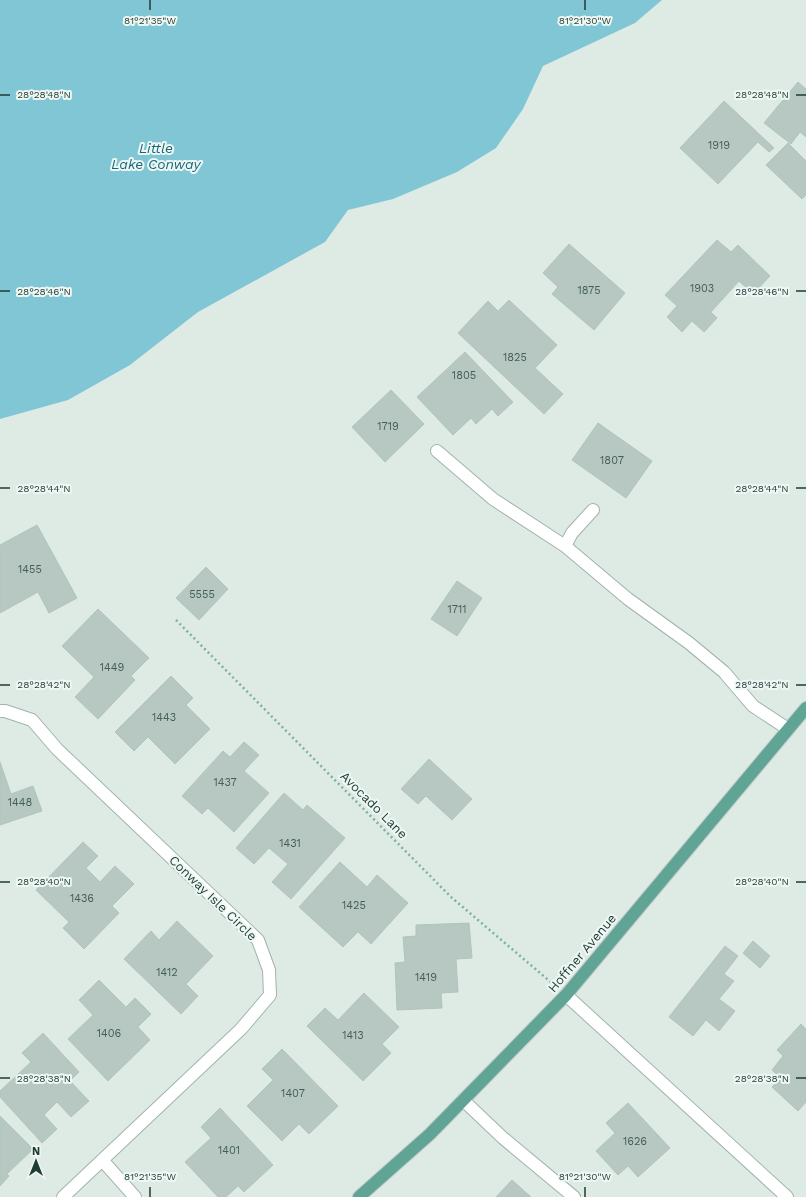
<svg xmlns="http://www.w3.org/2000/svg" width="806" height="1197" font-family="'Work Sans',sans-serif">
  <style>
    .water { fill: #81c6d5 }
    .building { fill: #b6c8c1; stroke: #b0c5bc }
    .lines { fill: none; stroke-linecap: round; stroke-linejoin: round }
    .minor-casing { stroke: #a1b3ac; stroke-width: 14 }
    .major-casing { stroke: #c0c8c6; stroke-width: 14 }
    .path { stroke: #7cb1a1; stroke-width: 2.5; stroke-dasharray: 2 3; stroke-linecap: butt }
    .minor { stroke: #fff; stroke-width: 12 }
    .major { stroke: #5fa494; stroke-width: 12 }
    .ticks { fill: none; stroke: #1e3b34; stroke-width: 1.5 }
    .labels { text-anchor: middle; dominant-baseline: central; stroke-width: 4; stroke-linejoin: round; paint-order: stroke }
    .number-label { font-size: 11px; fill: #445e57 }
    .street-label { font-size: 13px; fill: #1e3b34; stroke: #eef7f3 }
    .water-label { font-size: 14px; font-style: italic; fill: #15677a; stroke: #eef7f3 }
    .ticks-label { font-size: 10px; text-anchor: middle; fill: #1e3b34; stroke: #eef7f3; stroke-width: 4; stroke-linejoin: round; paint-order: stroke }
  </style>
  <rect width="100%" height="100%" fill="#deebe5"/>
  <path class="water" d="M0,0H662L635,23L543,66L523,109L496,148L457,172L393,199L348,210L325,242L198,312L130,365L68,400L0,419Z"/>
  <path class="building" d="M798,82L806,89V137L800,132L791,144L764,123Z
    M724,101L774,148L769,152L758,142L718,184L680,148Z
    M788,143L806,161V195L802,199L766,165Z
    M717,240L731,252L738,245L770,276L753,294L739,281L711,312L717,318L704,332L692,321L682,332L667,317L677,306L665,295Z
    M569,244L625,293L594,330L552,294L558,287L543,273Z
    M509,300L557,345L535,368L563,394L544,414L458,333L488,301L498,311Z
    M465,352L513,402L498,416L492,409L476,424L471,418L453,435L417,397Z
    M391,390L424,424L385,462L352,427Z
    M598,423L652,461L626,498L572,460Z
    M37,525L77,598L49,613L38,592L0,613V545Z
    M206,567L228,589L199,620L176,598Z
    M457,581L482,598L457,636L431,619Z
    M98,609L149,658L131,676L135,680L98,719L75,697L94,677L62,646Z
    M171,676L193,698L186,705L210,729L175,764L148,737L134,751L115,732Z
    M244,742L259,755L244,771L269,793L234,832L208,808L202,814L182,796L223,751L230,757Z
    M429,759L472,799L452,820L426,796L418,804L401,789Z
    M0,762L11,794L33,786L42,811L0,825Z
    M284,793L303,810L307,805L345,838L291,899L272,882L288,864L269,848L254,864L236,848Z
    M83,842L98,856L86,868L100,882L115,866L134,884L112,906L119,913L84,949L63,928L69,922L36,890Z
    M340,862L367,887L377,875L408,903L371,944L358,932L343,947L299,907Z
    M177,921L213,956L186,984L198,996L181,1014L124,959L151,931L159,940Z
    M469,923L472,958L456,959L458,992L441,993L442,1008L397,1010L395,963L405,962L403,937L416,936V925Z
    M753,941L770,956L760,968L743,953Z
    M725,946L738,956L724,974L734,981L719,999L735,1011L719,1031L706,1020L693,1036L669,1017Z
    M99,980L126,1007L135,998L151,1014L138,1027L150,1040L108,1081L68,1039L93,1015L79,1000Z
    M364,993L399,1027L382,1044L391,1053L363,1081L307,1026L325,1008L338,1020Z
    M801,1024L806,1029V1102L798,1111L772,1087L781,1078L772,1070L783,1056L777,1050Z
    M43,1033L79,1072L70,1081L89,1101L71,1117L57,1102L44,1115L57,1129L42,1143L0,1097V1091L31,1062L22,1053Z
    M282,1049L338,1106L309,1134L299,1124L282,1141L247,1106L273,1080L262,1069Z
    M628,1103L670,1148L638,1177L628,1166L618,1175L596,1151L615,1133L606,1123Z
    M220,1108L273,1165L244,1192L238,1186L226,1197H218L185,1162L211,1138L201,1127Z
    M0,1116L33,1149L7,1174L9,1176L0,1186Z
    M512,1180L531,1197H496Z"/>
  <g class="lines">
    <g class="minor-casing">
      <path id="minor" d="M437,451L493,499L565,546
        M593,510L572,533L565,546L628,599L689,643L724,672L753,706L788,729
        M0,711H5L32,720L57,749L258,940L269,970L270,995L241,1029L63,1197
        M566,995L787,1197
        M463,1100L503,1138L574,1197
        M103,1161L135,1197"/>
    </g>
    <g class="major-casing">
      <path id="major" d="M359,1197L430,1134L566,995L806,708"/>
    </g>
    <path class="path" d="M176,620L451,897L553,984"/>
    <use href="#minor" class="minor"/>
    <use href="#major" class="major"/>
  </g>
  <path class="ticks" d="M150,0V10M585,0V10M0,95H10M796,95H806M0,291H10M796,291H806M0,488H10M796,488H806M0,685H10M796,685H806M0,882H10M796,882H806M0,1078H10M796,1078H806M150,1187V1197M585,1187V1197"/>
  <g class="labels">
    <g class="number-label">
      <text x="719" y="145">1919</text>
      <text x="702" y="288">1903</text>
      <text x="589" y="290">1875</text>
      <text x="515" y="357">1825</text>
      <text x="464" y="375">1805</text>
      <text x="388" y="426">1719</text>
      <text x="612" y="460">1807</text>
      <text x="30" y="569">1455</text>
      <text x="202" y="594">5555</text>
      <text x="457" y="609">1711</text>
      <text x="112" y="667">1449</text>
      <text x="164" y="717">1443</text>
      <text x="225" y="782">1437</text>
      <text x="20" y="802">1448</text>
      <text x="290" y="843">1431</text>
      <text x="82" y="898">1436</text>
      <text x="354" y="905">1425</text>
      <text x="167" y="972">1412</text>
      <text x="426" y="977">1419</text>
      <text x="109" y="1033">1406</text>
      <text x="353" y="1035">1413</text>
      <text x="293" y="1093">1407</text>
      <text x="635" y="1141">1626</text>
      <text x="229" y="1150">1401</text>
    </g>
    <g class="street-label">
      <text transform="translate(374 805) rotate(45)">Avocado Lane</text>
      <text transform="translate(213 898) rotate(44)">Conway Isle Circle</text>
      <text transform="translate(582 953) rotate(-50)">Hoffner Avenue</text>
    </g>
    <g class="water-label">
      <text x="156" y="148">Little<tspan x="156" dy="16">Lake Conway</tspan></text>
    </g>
  </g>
  <g class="ticks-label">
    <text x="150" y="24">81°21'35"W</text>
    <text x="585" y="24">81°21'30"W</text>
    <text x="44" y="98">28°28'48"N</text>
    <text x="762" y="98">28°28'48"N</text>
    <text x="44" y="295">28°28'46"N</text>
    <text x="762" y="295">28°28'46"N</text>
    <text x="44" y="492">28°28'44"N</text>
    <text x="762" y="492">28°28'44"N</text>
    <text x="44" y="688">28°28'42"N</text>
    <text x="762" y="688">28°28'42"N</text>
    <text x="44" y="885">28°28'40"N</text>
    <text x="762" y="885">28°28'40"N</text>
    <text x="44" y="1082">28°28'38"N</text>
    <text x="762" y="1082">28°28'38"N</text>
    <text x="150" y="1180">81°21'35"W</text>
    <text x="585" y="1180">81°21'30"W</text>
  </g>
  <g transform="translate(36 1161)" stroke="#eef7f3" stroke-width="3" paint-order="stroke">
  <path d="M0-3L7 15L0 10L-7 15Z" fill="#1e3b34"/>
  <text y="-6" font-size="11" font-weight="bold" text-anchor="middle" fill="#1e3b34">N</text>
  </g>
</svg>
